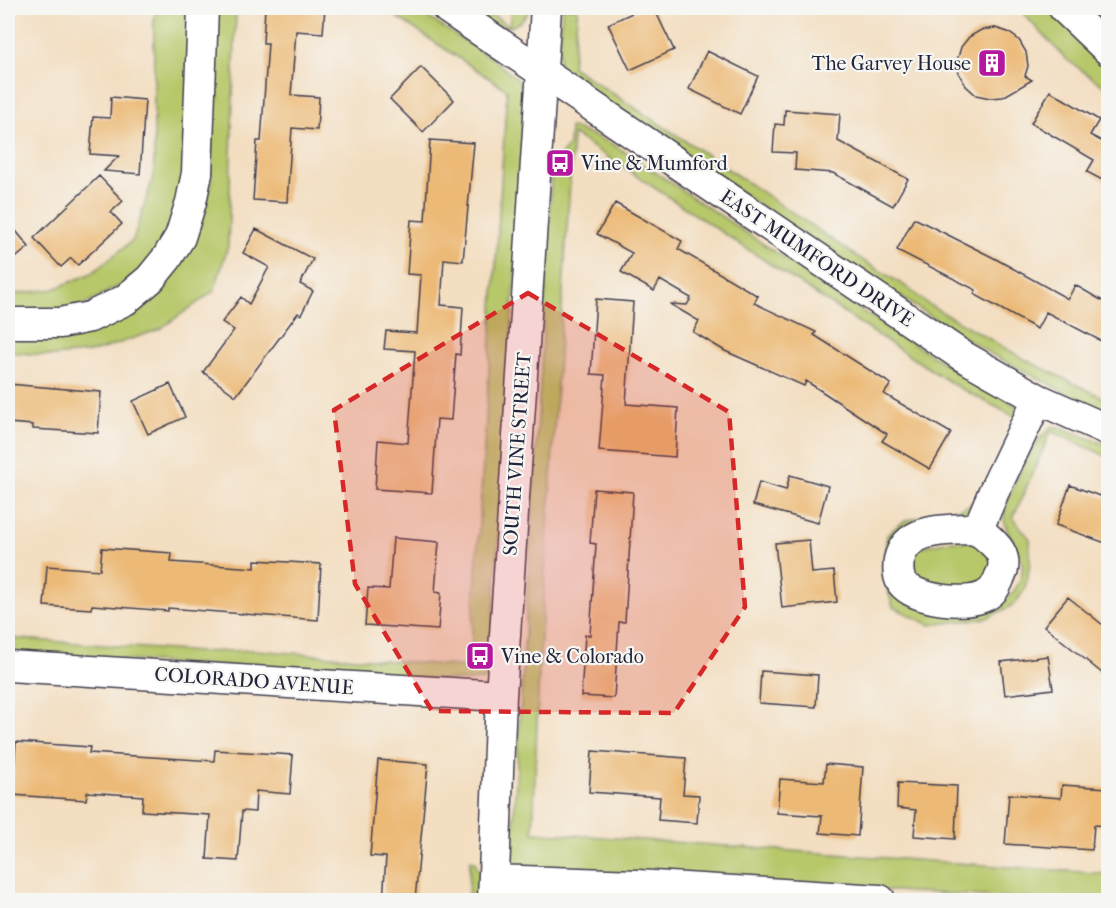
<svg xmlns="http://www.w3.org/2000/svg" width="1116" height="908" font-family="'IM FELL French Canon',serif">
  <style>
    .green { fill: #b7c86b; stroke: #6c7553; stroke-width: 1.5 }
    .building { fill: #ecb976 }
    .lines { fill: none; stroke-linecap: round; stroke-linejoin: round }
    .minor-casing { stroke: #413e4f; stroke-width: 33 }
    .minor { stroke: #fff; stroke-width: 30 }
    .marked { fill: #d62828; fill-opacity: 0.2; stroke: #d62828; stroke-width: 4.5; stroke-dasharray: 12 8; stroke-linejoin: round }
    .labels { text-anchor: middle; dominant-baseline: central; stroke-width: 4.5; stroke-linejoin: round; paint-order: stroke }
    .poi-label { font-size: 20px; fill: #22223b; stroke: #f6f6f2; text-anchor: start }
    .street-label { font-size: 20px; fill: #22223b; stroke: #f6f6f2 }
  </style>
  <rect width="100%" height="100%" fill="#f6f6f2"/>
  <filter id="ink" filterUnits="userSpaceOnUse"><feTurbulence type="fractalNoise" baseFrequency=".0167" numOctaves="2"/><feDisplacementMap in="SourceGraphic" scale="12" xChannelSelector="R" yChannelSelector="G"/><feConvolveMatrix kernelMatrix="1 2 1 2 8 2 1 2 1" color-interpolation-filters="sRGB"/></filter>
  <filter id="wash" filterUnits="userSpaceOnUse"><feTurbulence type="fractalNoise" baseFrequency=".008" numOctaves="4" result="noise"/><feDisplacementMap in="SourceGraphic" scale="24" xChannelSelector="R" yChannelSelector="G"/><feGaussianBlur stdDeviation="1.35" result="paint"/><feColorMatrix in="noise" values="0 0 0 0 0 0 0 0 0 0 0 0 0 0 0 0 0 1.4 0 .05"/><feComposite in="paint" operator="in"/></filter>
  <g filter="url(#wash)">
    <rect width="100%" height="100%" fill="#f3dec1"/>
    <path class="green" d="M157,8H194L187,176L174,229L153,262L123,284L83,305L42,314L8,313V295L54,289L92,273L133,240L154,175V19Z
      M214,8H236L228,246L214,291L160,329L94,352L54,356L8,352V335L45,338L187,248L201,224L211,185Z
      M383,8H413L493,59L517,79L526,96L490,674L484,680L467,681L8,653V638L199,652L255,650L470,667L507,90Z
      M467,8H481L509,26L511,8H531C510,42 492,24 467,8Z
      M562,8H578L572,67L701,151L867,263L907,287L926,303L1026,360L1108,400V415L991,354L849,265L558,70Z
      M1018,8H1053L1108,61V89L1066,59Z
      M1078,8H1108V35Z
      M570,127C585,133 599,137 614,145L780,255L812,279L969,379L1001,395L1014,405L1020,415V428L981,502L972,511L941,520L903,537C898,550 889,573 894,586C907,618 983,617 1007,598C1011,595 1016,588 1018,584C1032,558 1010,545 1005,524C1000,506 1026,459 1036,444C1040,438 1046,432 1051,427H1058L1108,445V457L1051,431L1013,518L1030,539V564L1025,589L1015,604L987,618L930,625L893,607L882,573L887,535C893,530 899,523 906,521C923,514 962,512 973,502C988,488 1003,448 1013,428L1015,417L956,386L911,357L573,134L539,668L533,832L1108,874V900H1053L546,871L514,864L512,848L549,236L551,178L554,163L569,145Z
      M949,541L979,542L993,553L992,578L966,592L908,576L917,548Z
      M470,860L475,862L479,872L478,900H468Z
      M522,895L700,900H517Z"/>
    <g id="blocks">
      <path class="building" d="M265,8H325L323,33L296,31L291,95L319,97L317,130L292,128L287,202L253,200L257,141H261L268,43H263Z
        M643,8H654L674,50L630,70L608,24Z
        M995,28L1008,32L1019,40L1026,52L1028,66L1025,76L1032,80L1003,97L990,98L976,95L966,86L959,74L957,61L961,47L969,37L981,30Z
        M707,51L758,76L740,114L689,89Z
        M421,67L454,100L423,132L390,99Z
        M1050,91L1099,120L1090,135L1103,142L1108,132V183L1087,172L1094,160L1031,123Z
        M111,97L145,100L140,174L104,171L119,156L90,154L93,117L110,118Z
        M785,110L840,114L838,141L908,179L893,206L833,173L795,170L796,153L773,152L775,124L784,125Z
        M430,140L474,143L463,261L444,259L441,305L463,307L460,355L456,354L451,420L437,419L432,493L375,489L378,440L408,443L415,351L384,349L386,331L417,333L421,275L407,274L411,220L425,221Z
        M99,176L123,201L111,212L122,224L78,265L71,258L61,267L34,238Z
        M615,203L682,241L678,249L758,296L754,303L816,332L814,335L891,384L884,394L951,433L930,469L882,441L887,434L806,381L804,386L725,351L693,332L699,321L670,304L687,305L691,298L660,280L654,291L621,272L632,253L597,234Z
        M914,218L994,258L1068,299L1075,285L1108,304V327L1101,341L1046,312L1037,329L974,294L976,290L897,250Z
        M8,221L29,247L8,264Z
        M256,229L313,259L300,284L313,291L301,315L298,313L236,396L203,372L234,330L222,322L241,297L249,304L269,267L243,253Z
        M596,299L633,302L626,404L678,408L675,457L599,451L605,375L591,374Z
        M8,384L101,392L98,433L33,429V425L8,423Z
        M170,384L185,417L148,434L133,401Z
        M790,475L828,486L818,523L753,505L759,482L786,490Z
        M1070,485L1108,499V544L1056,525Z
        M594,489L633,492L625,622H619L614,698L581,696L585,635H590L596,544L590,543Z
        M393,538L439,542L435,592L441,593L438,630L365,625L368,588L389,589Z
        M809,540L812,573L834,571L837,602L782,608L775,543Z
        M102,548L172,553L171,562L255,568V560L321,564L318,620L168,608V611L92,605L91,609L44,606L47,566L100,570Z
        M1068,597L1108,629V678L1044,626Z
        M1048,656L1053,689L1005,695L1001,662Z
        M761,671L818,675L816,707L759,703Z
        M16,742L90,747L89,753L214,761L215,750L293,755L290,794L256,791L255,812L242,811L238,861L207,859L210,815L142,811L143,796L87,792L86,800L12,795Z
        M592,751L686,758L683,794L699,795L697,823L658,820L660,797L589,792Z
        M378,760L428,764L415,900H383L386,857L370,856Z
        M826,764L863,767L858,836L820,833L822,816L777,813L780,779L824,782Z
        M898,783L957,786L955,839L914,836L916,810L897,808Z
        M1062,785L1108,788V826L1094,825L1092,850L1005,844L1009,794L1061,798Z"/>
    </g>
  </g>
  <g filter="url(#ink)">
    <use href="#blocks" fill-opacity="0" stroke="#413e4f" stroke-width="1.5"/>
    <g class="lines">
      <g class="minor-casing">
        <path id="minor" d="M447,8L961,355L1038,399L1108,430
          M1064,8L1108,50
          M8,323H60L90,317L125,300L150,279L167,258L180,237L191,202L197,173L203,8
          M968,529C980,529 987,537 995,545C1003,553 1006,564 1001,574C997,583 995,591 985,596C967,606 915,600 902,583C898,577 898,567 899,560C906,528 943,530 968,529Z
          M978,529L994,491L1038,399
          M8,666L501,696
          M494,880L637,885L880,900
          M493,900L501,696L546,8"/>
      </g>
      <use href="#minor" class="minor"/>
    </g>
  </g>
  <path class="marked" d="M528,293L729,412L745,607L674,713L432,711L355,584L334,410Z"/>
  <defs>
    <g id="building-square" transform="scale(1.5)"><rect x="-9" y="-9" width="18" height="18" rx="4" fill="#b5179e" stroke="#f6f6f2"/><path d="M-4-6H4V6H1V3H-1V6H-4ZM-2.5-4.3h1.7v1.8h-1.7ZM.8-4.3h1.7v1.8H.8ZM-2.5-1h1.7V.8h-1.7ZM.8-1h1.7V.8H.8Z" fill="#fff"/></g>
    <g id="bus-square" transform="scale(1.5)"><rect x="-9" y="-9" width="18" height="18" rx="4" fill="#b5179e" stroke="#f6f6f2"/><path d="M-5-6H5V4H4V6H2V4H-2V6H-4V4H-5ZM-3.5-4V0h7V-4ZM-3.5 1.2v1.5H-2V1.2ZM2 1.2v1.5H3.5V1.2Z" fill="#fff"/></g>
  </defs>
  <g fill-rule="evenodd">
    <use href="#building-square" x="992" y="63"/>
    <use href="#bus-square" x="560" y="163"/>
    <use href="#bus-square" x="480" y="656"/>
  </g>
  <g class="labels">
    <g class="poi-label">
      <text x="971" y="63" text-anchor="end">The Garvey House</text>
      <text x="581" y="163">Vine &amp; Mumford</text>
      <text x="501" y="656">Vine &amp; Colorado</text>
    </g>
    <g class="street-label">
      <text transform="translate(817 258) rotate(34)">EAST MUMFORD DRIVE</text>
      <text transform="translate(517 454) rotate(-86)">SOUTH VINE STREET</text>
      <text transform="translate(254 681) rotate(4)">COLORADO AVENUE</text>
    </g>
  </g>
  <rect width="1116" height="908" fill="none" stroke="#f6f6f2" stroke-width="30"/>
</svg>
